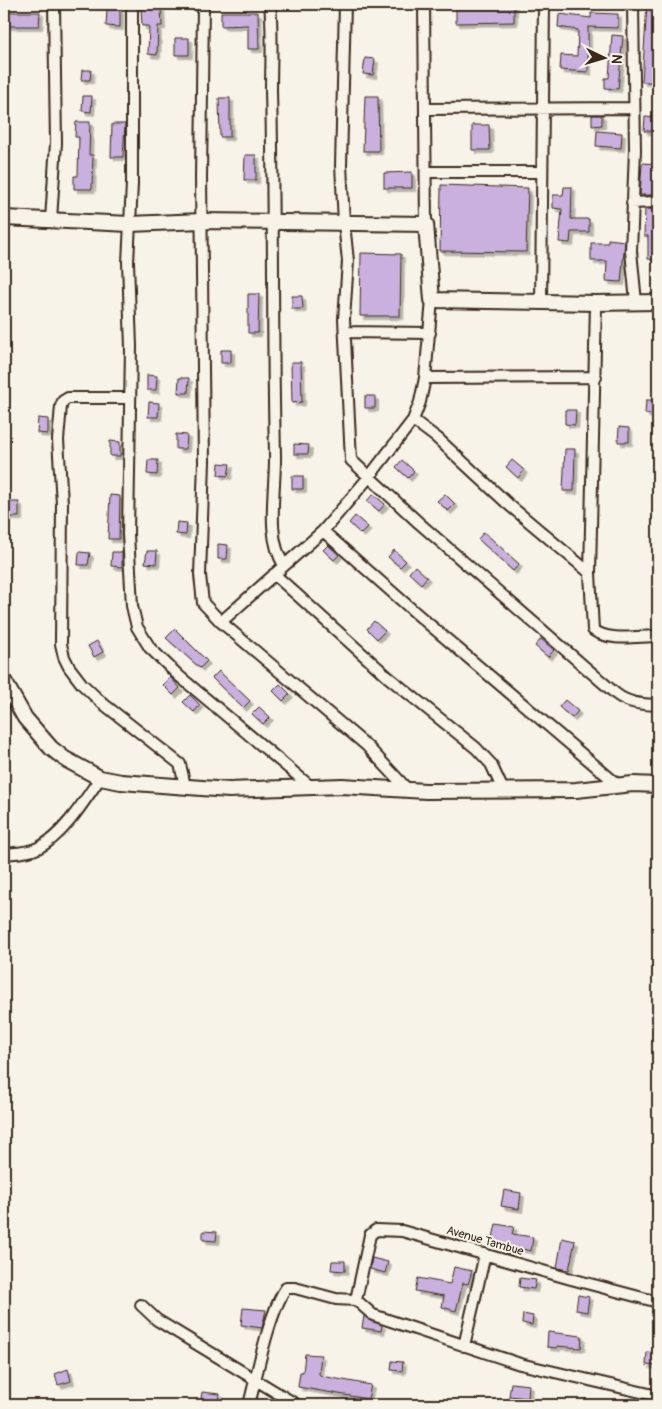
<svg xmlns="http://www.w3.org/2000/svg" width="662" height="1409" font-family="Pangolin,sans-serif">
  <style>
    .building { fill: #c9b0de; stroke: #3b2a1e; filter: url(#shadow) }
    .lines { fill: none; stroke-linecap: round; stroke-linejoin: round }
    .minor-casing { stroke: #3b2a1e; stroke-width: 14 }
    .tertiary-casing { stroke: #3b2a1e; stroke-width: 18 }
    .minor { stroke: #f7f3e8; stroke-width: 10 }
    .tertiary { stroke: #f7f3e8; stroke-width: 14 }
    .labels { text-anchor: middle; dominant-baseline: central; stroke-width: 4; stroke-linejoin: round; paint-order: stroke }
    .street-label { font-size: 12px; fill: #3b2a1e; stroke: #f7f3e8 }
  </style>
  <defs>
    <filter id="shadow"><feDropShadow dx="3.5" dy="3.5" stdDeviation="0" flood-color="#0004"/></filter>
  </defs>
  <rect width="100%" height="100%" fill="#f7f3e8"/>
  <filter id="ink" filterUnits="userSpaceOnUse"><feTurbulence type="fractalNoise" baseFrequency=".02" numOctaves="2"/><feDisplacementMap in="SourceGraphic" scale="10" xChannelSelector="R" yChannelSelector="G"/><feConvolveMatrix kernelMatrix="1 2 1 2 8 2 1 2 1" color-interpolation-filters="sRGB"/></filter>
  <g filter="url(#ink)">
    <path class="building" d="M456,4H514V22L456,23Z
      M647,4H658V82H642Z
      M141,8H161L162,26H158L157,55L148,54L149,26H142Z
      M107,9H120V27L106,26Z
      M4,12H40L39,26H4Z
      M221,12H258L259,49H248V25L221,26Z
      M591,13L618,14V28L588,27V72L560,70L561,55L577,56L578,30L558,27L559,14L591,18Z
      M612,35L623,36L618,89L605,88V78H609Z
      M175,38H189V55H175Z
      M365,58L375,59L373,75L363,74Z
      M82,70H91L90,80H81Z
      M83,96H92L91,112L82,111Z
      M365,96H378L379,151H363Z
      M219,98H230V137H220Z
      M592,115H602V125L592,126Z
      M645,117L658,118V131H644Z
      M76,122H90L89,155H93L92,189H74V176H78L79,137H75Z
      M112,124H125L123,157H111Z
      M472,125H489L490,150H472Z
      M597,131L622,133L621,148L596,146Z
      M245,155H256V180H244Z
      M642,163L658,164V195H640Z
      M412,172V188H384V173Z
      M441,185L528,188L526,252L440,251Z
      M564,187H572L571,219H589V232H571L570,243L559,242L562,209L553,208V195H563Z
      M645,209H658V260L648,259V236H644Z
      M608,239L625,241L621,282L606,281L607,261H591V243H608Z
      M361,253L401,254L400,316H360Z
      M248,294H259L258,333H248Z
      M292,296H302L303,309H292Z
      M221,350H231V363H221Z
      M291,362H301L302,402L292,403Z
      M147,375L157,376L156,390H147Z
      M179,378H189L188,393H178Z
      M365,396H375V408H365Z
      M646,400H656V415L645,414Z
      M149,402L159,403L158,417H148Z
      M565,410H576L575,425L565,424Z
      M38,418L48,419V434L37,433Z
      M619,427L629,428V442H618Z
      M176,434L187,435L186,449H176Z
      M110,441L120,442V456H110Z
      M294,444L309,445L308,454H294Z
      M565,449H575L574,491H563Z
      M148,460H158L157,475L147,474Z
      M402,460L414,471L408,478L396,467Z
      M512,460L524,470L518,478L506,467Z
      M219,463L230,464L228,476L218,475Z
      M292,476H303V489H292Z
      M373,494L385,504L379,511L367,501Z
      M445,494L455,504L448,511L437,501Z
      M110,495L120,496L119,539H108Z
      M9,502H19V517H8Z
      M355,516L368,527L361,534L349,523Z
      M177,522L187,523L186,535L176,534Z
      M484,532L519,564L513,571L478,539Z
      M218,544L228,545L227,559H218Z
      M328,545L339,555L334,560L323,550Z
      M394,550L406,561L400,567L388,557Z
      M147,551H157L156,564L145,563Z
      M79,552L90,553L88,565H78Z
      M112,552H122V567L111,566Z
      M415,566L427,577L421,584L409,573Z
      M374,621L385,631L377,639L367,629Z
      M175,629L207,661L200,668L166,638Z
      M541,639L554,650L548,657L535,646Z
      M97,641L103,652L94,657L88,646Z
      M219,671L250,701L243,708L212,678Z
      M170,677L180,688L173,695L163,685Z
      M280,684L290,694L283,701L273,691Z
      M190,695L200,705L194,712L183,702Z
      M565,700L578,711L572,718L559,707Z
      M259,707L270,717L263,724L252,714Z
      M504,1190L521,1193L519,1209L501,1206Z
      M496,1224L514,1227L512,1234L533,1237L531,1251L492,1242Z
      M203,1231L217,1232L216,1241L203,1240Z
      M562,1238L575,1241L569,1270L557,1268Z
      M372,1258L388,1262L385,1273L370,1269Z
      M332,1261H345V1271L331,1270Z
      M454,1267L472,1271L468,1284L463,1283L456,1311L442,1307L444,1296L415,1291L418,1278L450,1284Z
      M520,1278L536,1280L534,1289L519,1287Z
      M578,1295L589,1297L587,1312L576,1310Z
      M243,1308L266,1310L262,1328L241,1325Z
      M523,1314L533,1316L532,1325L522,1323Z
      M364,1316L382,1325L381,1331L362,1328Z
      M548,1332L582,1336L581,1348L557,1346V1348L547,1347Z
      M647,1352L658,1353V1366L646,1365Z
      M305,1354L321,1355L319,1374L321,1376L371,1385L368,1399L298,1387L300,1372H303Z
      M392,1361L403,1362L402,1371L391,1370Z
      M68,1369L71,1381L58,1385L55,1374Z
      M511,1383L529,1385L528,1398L509,1396Z
      M202,1392L220,1394L219,1405H200Z"/>
    <g class="lines">
      <g class="minor-casing">
        <path id="minor" d="M132,4V184L128,262L131,347L128,534L132,606L137,627L150,648L179,676L310,786
          M203,4L201,178L204,462L200,575L203,603L221,622L367,746L408,790
          M270,4C273,33 271,61 271,91C274,212 272,333 275,454C276,488 265,536 284,565
          M345,4L341,165L344,223L348,261L344,319L351,460L419,523L616,694C629,704 642,704 658,705
          M424,4L426,224
          M633,4L635,150L631,251L636,302
          M426,109L634,108
          M426,172H542
          M632,203L658,202
          M51,220L56,143L54,4
          M541,303L544,4
          M596,303L590,573L593,630C610,642 637,636 658,636
          M345,332L430,333
          M425,378L596,377
          M130,398H68L63,401L61,406L58,440L62,503L61,644L64,657L69,667L82,684L101,702L180,764L185,786
          M413,420L437,438L508,504L590,573
          M323,531L417,614L618,785
          M274,574L388,677L476,748L491,764L503,790
          M221,622L323,531L369,477L413,420L420,402L425,378L432,300
          M4,854C15,853 28,853 38,848C63,836 85,800 100,778
          M356,1300L370,1235L376,1230L402,1231L571,1279L658,1302
          M141,1305L157,1320L297,1405
          M464,1346L485,1254
          M249,1405C257,1374 269,1313 286,1288H295L336,1299L356,1300L373,1315L520,1364L658,1396"/>
      </g>
      <g class="tertiary-casing">
        <path id="tertiary" d="M4,218L130,224L202,221L426,224L432,300L596,303L658,302
          M4,681L25,718L51,748L65,759L100,778L121,782L229,790L342,786L426,791L576,790L633,784L658,785"/>
      </g>
      <use href="#minor" class="minor"/>
      <use href="#tertiary" class="tertiary"/>
    </g>
  </g>
  <g class="labels">
    <g class="street-label">
      <text transform="translate(485 1241) rotate(16)">Avenue Tambue</text>
    </g>
  </g>
  <rect width="662" height="1409" fill="none" stroke="#f7f3e8" stroke-width="20"/>
  <rect x="10" y="10" width="642" height="1389" fill="none" stroke="#3b2a1e" stroke-width="2" filter="url(#ink)"/>
  <g transform="translate(604 58) rotate(95)" stroke="#f7f3e8" stroke-width="4" paint-order="stroke">
  <path d="M0-4L9 19L0 12L-9 19Z" fill="#3b2a1e"/>
  <text y="-8" font-size="14" font-weight="bold" text-anchor="middle" fill="#3b2a1e">N</text>
  </g>
</svg>
